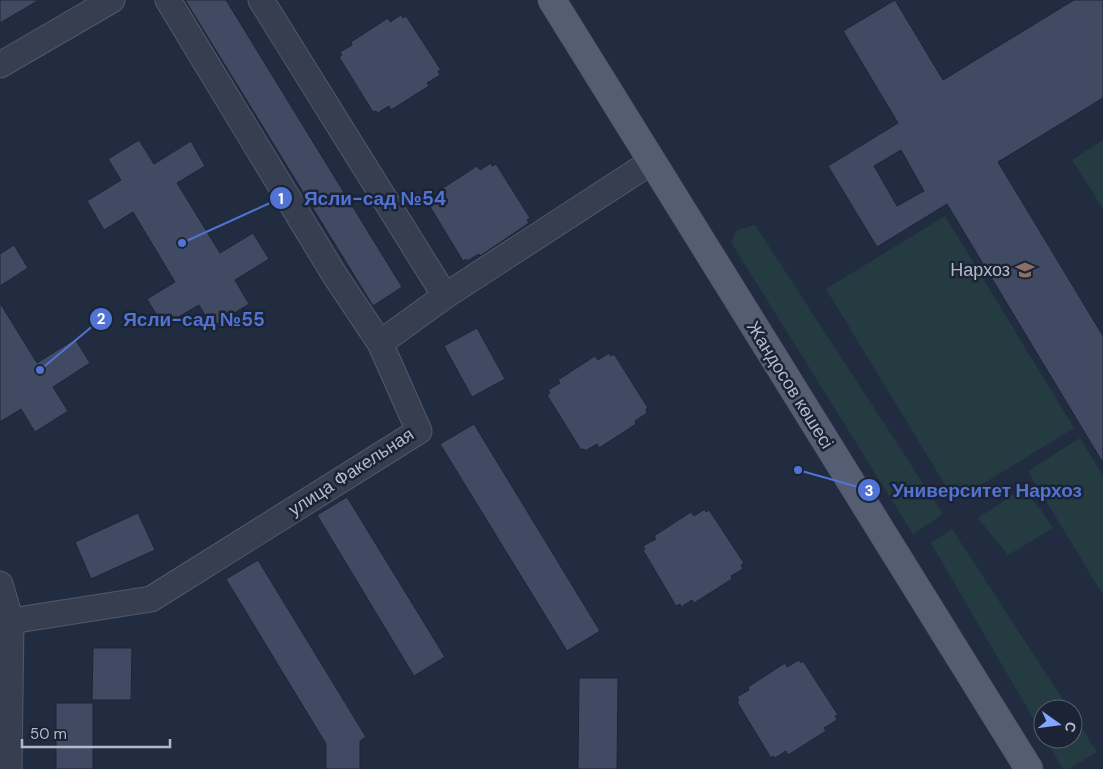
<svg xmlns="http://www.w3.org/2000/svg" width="1103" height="769" font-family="'DM Sans',sans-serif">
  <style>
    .green { fill: #243b42 }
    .building { fill: #404b63; stroke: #1d2537; fill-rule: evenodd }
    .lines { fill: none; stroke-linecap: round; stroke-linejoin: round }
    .minor-casing { stroke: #51596b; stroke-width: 27 }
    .major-casing { stroke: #3f4759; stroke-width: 29 }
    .minor { stroke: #363e50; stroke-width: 25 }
    .major { stroke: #545d71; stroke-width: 28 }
    .labels { text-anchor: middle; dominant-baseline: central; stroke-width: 5; stroke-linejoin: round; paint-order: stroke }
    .poi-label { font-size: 18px; fill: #b2b9cb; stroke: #1b2335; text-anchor: end }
    .street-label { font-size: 18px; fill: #b2b9cb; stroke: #1b2335 }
    .leader { fill: none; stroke: #5173d3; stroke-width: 2 }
    .callout-dot { fill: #5173d3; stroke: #1b2335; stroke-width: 2 }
    .mark-label { font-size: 15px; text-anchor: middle; font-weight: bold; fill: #fff }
    .callout-label { font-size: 19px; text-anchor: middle; font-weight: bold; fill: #5173d3; stroke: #1b2335; stroke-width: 5; stroke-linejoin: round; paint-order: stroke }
  </style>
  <rect width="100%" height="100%" fill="#222c41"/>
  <path class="green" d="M1103,140V209L1072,160Z
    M945,216L1074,428L955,501L826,289Z
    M755,225L943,514L913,534L731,242L737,230Z
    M1080,438L1103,476V595L1028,471Z
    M1022,489L1040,509L1053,528L1008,555L978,518Z
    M952,529L1069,709H1043V735L931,543Z
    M1073,715L1097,752L1069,769H1063L1045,739H1073Z"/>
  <path class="building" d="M0,0H39L0,23Z
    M185,0H226L402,287L373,306Z
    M895,0L943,80L1074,0H1103V98L998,162L1103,336V463L947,204L877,247L828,166L898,123L843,31ZM901,150L924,191L897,206L874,166Z
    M401,15L403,18L406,16L441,70L438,71L440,75L427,83L429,86L391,110L389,106L378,113L376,111L373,112L339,57L342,55L340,52L352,45L351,42L388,18L390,22Z
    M139,140L154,164L191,141L205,166L177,183L220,253L253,233L269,259L235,280L249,304L212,327L199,305L163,326L147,299L175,282L133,212L104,230L87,201L121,180L108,159Z
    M491,163L492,166L496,164L530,218L527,220L529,223L480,256L479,254L467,261L466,259L463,261L429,205L431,203L430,200L442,193L440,190L477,166L480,170Z
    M14,245L28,268L0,286V254Z
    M0,303L37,363L75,339L90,363L53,387L68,411L35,432L21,409L0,422Z
    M477,328L505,379L472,397L444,346Z
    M609,353L611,356L614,354L648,408L646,409L647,413L635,421L636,424L599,448L597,444L585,451L584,449L581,450L547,395L550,393L548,390L560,383L558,380L595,356L598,360Z
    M474,424L600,631L567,651L440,444Z
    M347,497L445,657L414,676L317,515Z
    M705,509L706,512L709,510L744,563L741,565L743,569L731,576L732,579L694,603L692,600L681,607L680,604L676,606L643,550L645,549L643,546L656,539L654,536L691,512L694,516Z
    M138,513L155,550L91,579L75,542Z
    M258,560L366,737L360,741V769H326V744L226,579Z
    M93,648H132L131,700H92Z
    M799,660L801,663L803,661L838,715L835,716L837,720L824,728L826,731L788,755L786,751L775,758L773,756L771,758L737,702L739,700L737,697L749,690L748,687L785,663L787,667Z
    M579,678H618L617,769H578Z
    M56,703H93V769H56Z"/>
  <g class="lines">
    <g class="minor-casing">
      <path id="minor" d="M168,0L334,274L380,343
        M261,0L445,296
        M0,65L112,0
        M0,584L11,621L9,769
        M11,621L151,599L419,431L380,343L445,296L651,162"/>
    </g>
    <g class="major-casing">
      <path id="major" d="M552,0L1029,769"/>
    </g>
    <use href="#minor" class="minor"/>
    <use href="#major" class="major"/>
  </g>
  <defs>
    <g id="university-bare" transform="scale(1.5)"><path d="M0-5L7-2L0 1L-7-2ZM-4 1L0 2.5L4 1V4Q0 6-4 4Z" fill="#8d6e63" stroke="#1b2335" stroke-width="2.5" paint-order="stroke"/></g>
  </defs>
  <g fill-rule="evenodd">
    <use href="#university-bare" x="1025" y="270"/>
  </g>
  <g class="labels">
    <g class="poi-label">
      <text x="1010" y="270">Нархоз</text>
    </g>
    <g class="street-label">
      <text transform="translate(790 385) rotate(58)">Жандосов көшесі</text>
      <text transform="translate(351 472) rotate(-33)">улица Факельная</text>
    </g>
  </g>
  <path class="leader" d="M182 243L281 198M40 370L101 319M798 470L869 490"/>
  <g class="callout-dot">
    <circle cx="182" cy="243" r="5"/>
    <circle cx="40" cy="370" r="5"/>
    <circle cx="798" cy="470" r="5"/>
    <circle cx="281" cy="198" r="12"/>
    <circle cx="101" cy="319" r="12"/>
    <circle cx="869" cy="490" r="12"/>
  </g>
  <g class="mark-label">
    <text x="281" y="204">1</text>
    <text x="101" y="324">2</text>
    <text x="869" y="496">3</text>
  </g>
  <g class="callout-label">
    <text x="375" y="205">Ясли-сад №54</text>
    <text x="194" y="326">Ясли-сад №55</text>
    <text x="987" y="497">Университет Нархоз</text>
  </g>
  <g transform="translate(1058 724) rotate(104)"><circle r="24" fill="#1b2335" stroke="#575f71"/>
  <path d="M0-4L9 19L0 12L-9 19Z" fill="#83a6ff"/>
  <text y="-8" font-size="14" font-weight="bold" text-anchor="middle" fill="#b2b9cb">С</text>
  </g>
  <path d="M22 739v8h148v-8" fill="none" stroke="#b2b9cb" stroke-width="2.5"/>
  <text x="30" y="739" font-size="15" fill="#b2b9cb" stroke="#1b2335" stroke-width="4" paint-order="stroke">50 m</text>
</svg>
